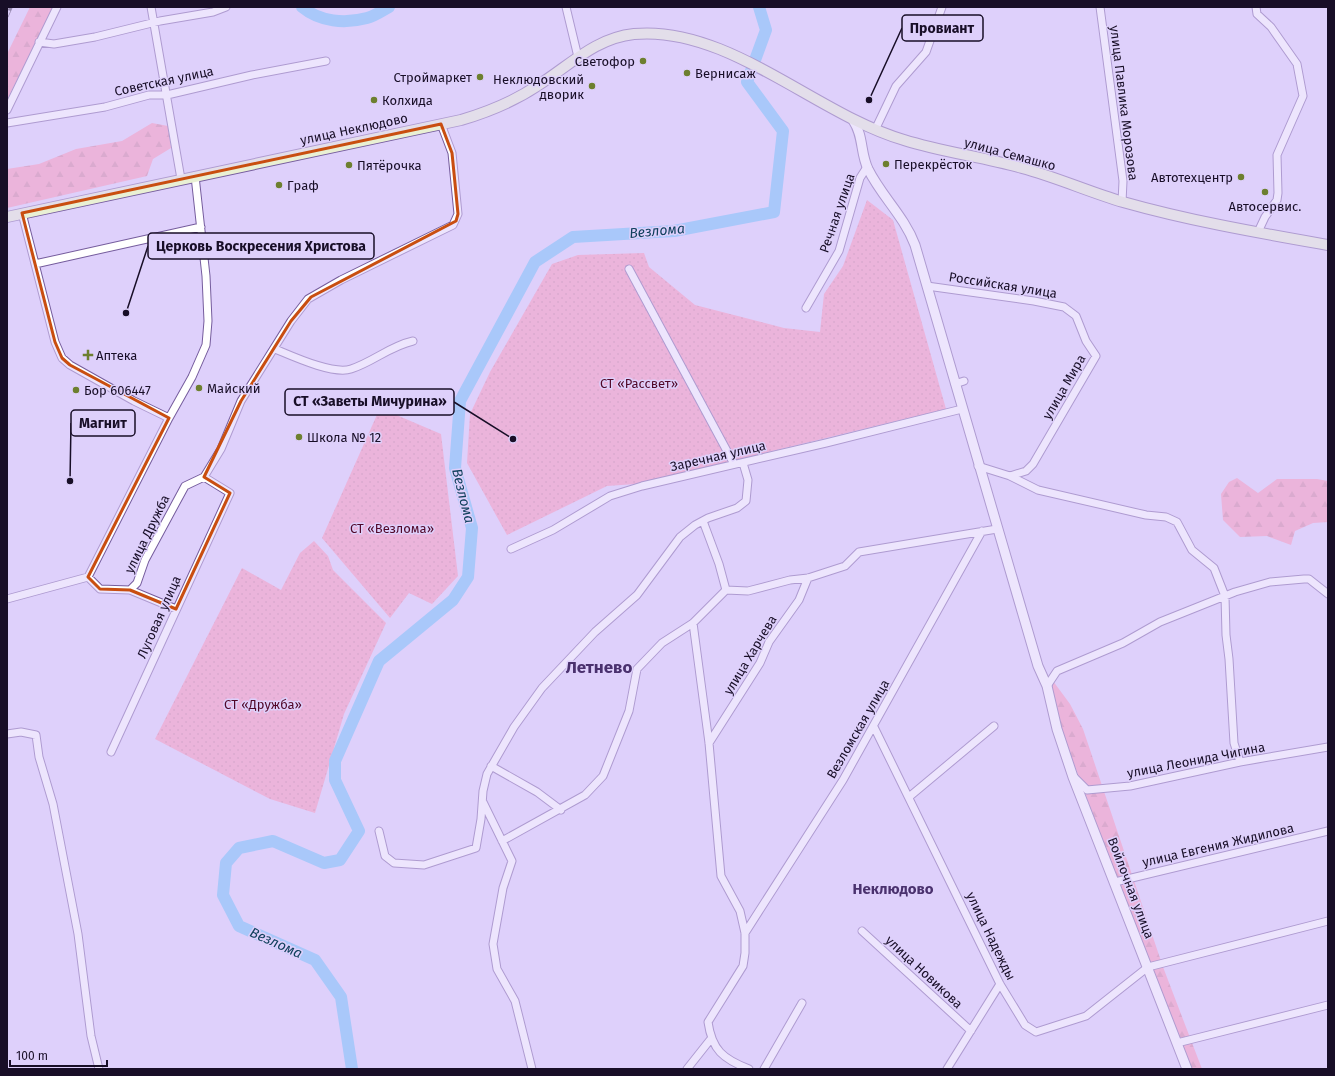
<svg xmlns="http://www.w3.org/2000/svg" width="1335" height="1076" font-family="'Fira Sans',sans-serif">
  <style>
    .forest { fill: url(#forest-firs) }
    .park { fill: url(#park-dots) }
    .lines { fill: none; stroke-linecap: round; stroke-linejoin: round }
    .river { stroke: #68bef9; stroke-width: 12 }
    .minor-casing { stroke: #755c9d; stroke-width: 9 }
    .tertiary-casing { stroke: #755c9d; stroke-width: 11 }
    .secondary-casing { stroke: #755c9d; stroke-width: 12 }
    .minor { stroke: #fff; stroke-width: 7 }
    .tertiary { stroke: #fff; stroke-width: 9 }
    .secondary { stroke: #e9f0d4; stroke-width: 10 }
    .rail-casing { stroke: #433855; stroke-width: 3.5 }
    .rail { stroke: #ded0fb; stroke-width: 2; stroke-dasharray: 6; stroke-linecap: butt }
    .marked { fill: none; stroke: #c94e10; stroke-width: 3; stroke-linejoin: round }
    .poi-dot { fill: #6d7f2f; stroke: #ded0fb; stroke-width: 1.5 }
    .labels { text-anchor: middle; dominant-baseline: central; stroke-width: 3; stroke-linejoin: round; paint-order: stroke }
    .poi-label { font-size: 13px; fill: #180e27; stroke: #ded0fb; text-anchor: start }
    .street-label { font-size: 13px; fill: #180e27; stroke: #ded0fb }
    .park-label { font-size: 13px; fill: #510728; stroke: #ded0fb }
    .water-label { font-size: 14px; font-style: italic; fill: #10405d; stroke: #ded0fb }
    .quarter-label { font-size: 15px; font-weight: bold; fill: #4a316e; stroke: #ded0fb }
    .district-label { font-size: 17px; font-weight: bold; fill: #4a316e; stroke: #ded0fb }
    .leader { fill: none; stroke: #180e27; stroke-width: 1.5 }
    .callout-dot { fill: #180e27; stroke: #ded0fb; stroke-width: 1.5 }
    .callout { fill: #ded0fb; stroke: #180e27; stroke-width: 1.5 }
    .callout-label { font-size: 14px; text-anchor: middle; font-weight: bold; fill: #180e27 }
  </style>
  <defs>
    <pattern id="forest-firs" width="22" height="20" patternUnits="userSpaceOnUse"><rect width="22" height="20" fill="#fb92b3"/><path d="M5 1l3.5 6h-7zM16 11l3.5 6h-7z" fill="#d67d9a"/></pattern>
    <pattern id="park-dots" width="8" height="8" patternUnits="userSpaceOnUse"><rect width="8" height="8" fill="#fb92b3"/><path d="M2 2h.1M6 6h.1" fill="none" stroke="#d67d9a" stroke-width="1.8" stroke-linecap="round"/></pattern>
  </defs>
  <rect width="100%" height="100%" fill="#ded0fb"/>
  <path class="forest" d="M30,7H53L7,100V54Z
    M152,123L168,126L171,148L153,159L147,176L7,208V169L39,164L76,149L122,141Z
    M1237,478L1258,493L1277,479H1317L1328,481V522L1313,523L1295,531L1291,545L1267,536L1240,537L1223,520L1221,494L1229,482Z
    M1053,681L1070,704L1083,729L1163,967L1202,1069H1189L1057,719L1047,686Z"/>
  <path class="park" d="M867,200L893,220L946,409L636,484L607,486L507,535L467,463L470,414L490,372L552,264L578,255L644,253L649,267L695,305L784,328L820,332L824,294L843,266Z
    M380,408L441,434L458,576L432,604L409,593L390,618L322,538Z
    M314,541L328,556L333,570L386,623L344,714L315,813L270,799L155,739L242,568L281,590L300,553Z"/>
  <g class="lines">
    <path class="river" d="M302,7C320,22 345,24 367,18C375,16 382,11 389,7
      M352,1069L341,997L315,960L239,926L223,895L226,863L239,848L273,841L324,863L340,860L359,831L335,780V761L379,661L453,600L468,577L472,528L455,468L460,401L535,262L573,237L674,231L774,212L783,131L747,82L766,30L759,7"/>
    <g class="minor-casing">
      <path id="minor" d="M151,7L181,179
        M566,7L578,57
        M1100,7L1123,181L1122,202
        M1256,7L1257,14L1271,27L1297,64L1303,96L1277,155L1278,193L1277,200L1265,217L1258,232
        M39,42L54,44L95,37L160,21L213,12L226,7
        M7,110L57,7
        M7,123L105,107L149,95H167L252,75L326,61
        M875,130L896,86L926,52L942,7
        M22,213L55,342L62,358L70,365L134,401L169,418
        M35,264L201,227
        M629,269L734,464
        M927,286L1034,301L1064,307L1076,316L1086,341L1096,356L1033,464L1026,471L1010,476
        M806,308L839,251L860,178L867,167
        M275,349C292,356 333,375 351,369C373,362 390,346 413,341
        M955,384L964,381
        M978,466L1010,476L1038,490L1146,515L1166,517L1177,522L1192,550L1214,568L1225,596L1226,635L1229,659L1234,743L1240,762
        M204,477L221,449L241,401L291,321L308,299L341,280L453,225L458,214L452,153L441,124
        M703,521L719,564L726,590L748,591L790,580L808,578L845,566L859,552L997,529
        M511,549L553,530L610,496L642,486L826,443L962,409
        M88,577L100,589L130,590L176,609
        M130,590L137,583L145,560L185,486L204,477
        M7,599L88,577L169,418L192,377L206,345L208,321L206,276L195,176
        M693,623L709,743L721,876L740,911L745,933V953L743,966L708,1022C712,1050 723,1059 749,1069
        M1047,686L1057,671L1123,643L1160,622L1235,592L1270,582L1304,579H1309L1328,594
        M874,727L1000,984L1025,1025L1036,1032L1086,1016L1148,967L1328,921
        M7,734L21,732L36,735L39,757L53,804L78,934L91,1036L99,1069
        M709,743L760,663L769,642L799,600L808,578
        M111,752L230,493L204,477
        M491,766L537,792L561,810
        M1074,777L1087,790L1130,786L1240,762L1328,747
        M909,797L994,726
        M483,802L512,861L503,888L493,944L497,969L515,1001L532,1069
        M379,831L385,856L394,863L424,865L476,848L481,819L483,791L487,774L514,727L542,688L595,632L637,595L680,537L695,525L708,518L737,508L746,501L748,480L743,463
        M502,841L585,795L603,776L629,711L637,669L662,643L693,623L726,590
        M1115,882L1328,831
        M862,931L971,1031
        M745,933L843,780L982,531
        M1177,1043L1328,1005
        M687,1069L710,1040
        M764,1069L802,1003
        M947,1069L1000,984"/>
    </g>
    <g class="tertiary-casing">
      <path id="tertiary" d="M853,120C864,137 860,152 868,169C882,197 904,216 915,245L1038,666L1047,686L1057,729L1073,777L1187,1069"/>
    </g>
    <g class="secondary-casing">
      <path id="secondary" d="M7,217L461,120C488,112 513,102 537,86C569,66 595,38 634,34C728,25 817,115 904,140C942,152 983,157 1022,168C1056,177 1089,192 1123,202C1190,221 1260,233 1328,245"/>
    </g>
    <use href="#minor" class="minor"/>
    <use href="#tertiary" class="tertiary"/>
    <use href="#secondary" class="secondary"/>
    <g class="rail-casing">
      <path id="rail" d="M7,16L11,7"/>
    </g>
    <use href="#rail" class="rail"/>
  </g>
  <path d="M0 0H1335V1076H0ZM441,124L452,153L458,214L456,221L311,297L291,321L241,401L204,477L230,493L176,609L130,590L100,589L88,577L169,418L70,365L62,358L55,342L22,213Z" fill="#ded0fb" fill-opacity=".55" fill-rule="evenodd"/>
  <path class="marked" d="M441,124L452,153L458,214L456,221L311,297L291,321L241,401L204,477L230,493L176,609L130,590L100,589L88,577L169,418L70,365L62,358L55,342L22,213Z"/>
  <g class="poi-dot">
    <circle cx="643" cy="61" r="4"/>
    <circle cx="687" cy="73" r="4"/>
    <circle cx="480" cy="77" r="4"/>
    <circle cx="592" cy="86" r="4"/>
    <circle cx="374" cy="100" r="4"/>
    <circle cx="886" cy="164" r="4"/>
    <circle cx="349" cy="165" r="4"/>
    <circle cx="1241" cy="177" r="4"/>
    <circle cx="279" cy="185" r="4"/>
    <circle cx="1265" cy="192" r="4"/>
    <path d="M86 349h4v4h4v4h-4v4h-4v-4h-4v-4h4z"/>
    <circle cx="199" cy="388" r="4"/>
    <circle cx="76" cy="390" r="4"/>
    <circle cx="299" cy="437" r="4"/>
  </g>
  <g class="labels">
    <g class="poi-label">
      <text x="635" y="61" text-anchor="end">Светофор</text>
      <text x="695" y="73">Вернисаж</text>
      <text x="472" y="77" text-anchor="end">Строймаркет</text>
      <text x="584" y="79" text-anchor="end">Неклюдовский<tspan x="584" dy="15">дворик</tspan></text>
      <text x="382" y="100">Колхида</text>
      <text x="894" y="164">Перекрёсток</text>
      <text x="357" y="165">Пятёрочка</text>
      <text x="1233" y="177" text-anchor="end">Автотехцентр</text>
      <text x="287" y="185">Граф</text>
      <text x="1265" y="206" text-anchor="middle">Автосервис.</text>
      <text x="96" y="355">Аптека</text>
      <text x="207" y="388">Майский</text>
      <text x="84" y="390">Бор 606447</text>
      <text x="307" y="437">Школа № 12</text>
    </g>
    <g class="street-label">
      <text transform="translate(164 81) rotate(-12)">Советская улица</text>
      <text transform="translate(1124 103) rotate(83)">улица Павлика Морозова</text>
      <text transform="translate(354 129) rotate(-12)">улица Неклюдово</text>
      <text transform="translate(1010 154) rotate(15)">улица Семашко</text>
      <text transform="translate(837 213) rotate(-71)">Речная улица</text>
      <text transform="translate(1003 285) rotate(9)">Российская улица</text>
      <text transform="translate(1064 387) rotate(-60)">улица Мира</text>
      <text transform="translate(718 456) rotate(-13)">Заречная улица</text>
      <text transform="translate(147 534) rotate(-64)">улица Дружба</text>
      <text transform="translate(159 617) rotate(-66)">Луговая улица</text>
      <text transform="translate(750 655) rotate(-59)">улица Харчева</text>
      <text transform="translate(858 729) rotate(-60)">Везломская улица</text>
      <text transform="translate(1196 760) rotate(-11)">улица Леонида Чигина</text>
      <text transform="translate(1218 845) rotate(-13)">улица Евгения Жидилова</text>
      <text transform="translate(1131 888) rotate(69)">Войлочная улица</text>
      <text transform="translate(991 936) rotate(64)">улица Надежды</text>
      <text transform="translate(924 972) rotate(43)">улица Новикова</text>
    </g>
    <g class="park-label">
      <text x="639" y="383">СТ «Рассвет»</text>
      <text x="392" y="528">СТ «Везлома»</text>
      <text x="263" y="704">СТ «Дружба»</text>
    </g>
    <g class="water-label">
      <text transform="translate(657 231) rotate(-5)">Везлома</text>
      <text transform="translate(463 496) rotate(76)">Везлома</text>
      <text transform="translate(276 943) rotate(24)">Везлома</text>
    </g>
    <g class="quarter-label">
      <text x="893" y="889">Неклюдово</text>
    </g>
    <g class="district-label">
      <text x="599" y="667">Летнево</text>
    </g>
  </g>
  <path class="leader" d="M869 100L902 28M126 313L148 246M513 439L454 402M70 481L71 423"/>
  <g class="callout-dot">
    <circle cx="869" cy="100" r="4"/>
    <circle cx="126" cy="313" r="4"/>
    <circle cx="513" cy="439" r="4"/>
    <circle cx="70" cy="481" r="4"/>
  </g>
  <g class="callout">
    <rect x="902" y="15" width="81" height="26" rx="4"/>
    <rect x="148" y="233" width="226" height="26" rx="4"/>
    <rect x="285" y="389" width="169" height="26" rx="4"/>
    <rect x="71" y="410" width="64" height="26" rx="4"/>
  </g>
  <g class="callout-label">
    <text x="942" y="33">Провиант</text>
    <text x="261" y="251">Церковь Воскресения Христова</text>
    <text x="370" y="406">СТ «Заветы Мичурина»</text>
    <text x="103" y="428">Магнит</text>
  </g>
  <rect width="1335" height="1076" fill="none" stroke="#180e27" stroke-width="16"/>
  <path d="M10 1060v6h97v-6" fill="none" stroke="#180e27" stroke-width="2"/>
  <text x="16" y="1060" font-size="12" fill="#180e27" stroke="#ded0fb" stroke-width="3" paint-order="stroke">100 m</text>
</svg>
